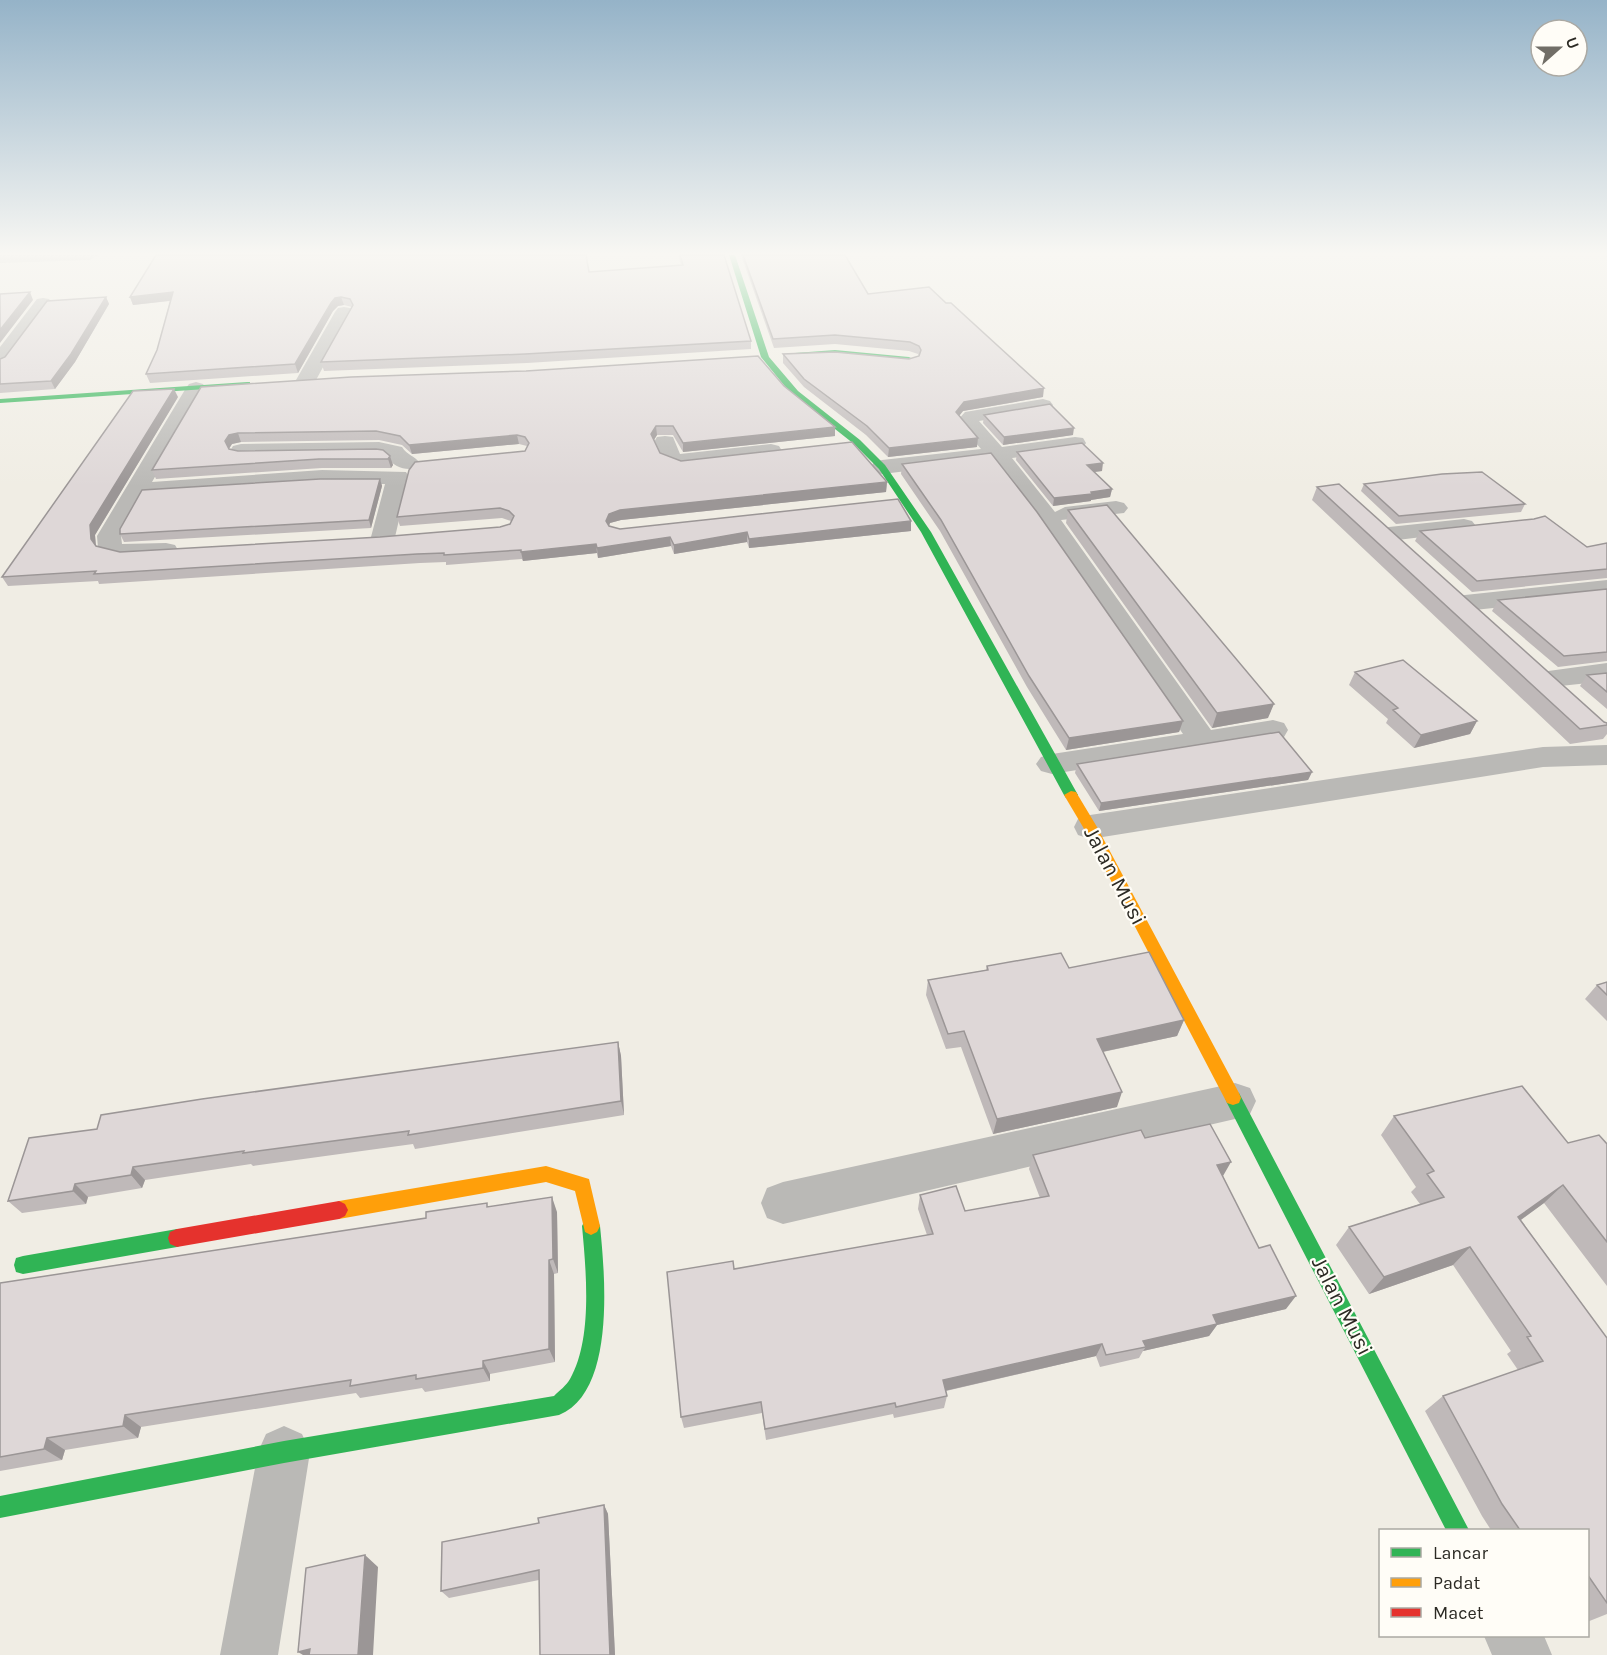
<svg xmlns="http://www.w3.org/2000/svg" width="1607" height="1655" font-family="Karla,sans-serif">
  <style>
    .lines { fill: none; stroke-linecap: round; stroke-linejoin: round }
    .street { fill: #bab9b6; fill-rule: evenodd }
    .fast { fill: #30b455; fill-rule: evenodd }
    .slow { fill: #ff9f0a; fill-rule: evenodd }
    .jam { fill: #e5322d; fill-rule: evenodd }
    .wall { fill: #bfb9b9 }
    .shaded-wall { fill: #9b9696 }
    .building { fill: #ded7d7; stroke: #9b9696; stroke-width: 1.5 }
    .labels { text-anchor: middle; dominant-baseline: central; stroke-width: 4.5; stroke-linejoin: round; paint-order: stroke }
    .street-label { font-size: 22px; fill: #2c2a24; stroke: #fffdf7 }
  </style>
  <rect width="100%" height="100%" fill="#f0ede4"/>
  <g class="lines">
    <path class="street" d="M0,255H98L90,260L0,263Z
      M43,298L49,299L52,303L7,364L0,366V347L37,299Z
      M344,307L350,308L353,312L316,380L313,384H299L296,380L335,312L338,308Z
      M196,382L203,384L206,388L152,482L322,470L406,472L409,477L395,537L392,542L383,544L374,542L371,537L385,484H322L144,496L121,536L122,544L166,543L175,545L178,550L175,555L125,559L101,553L98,548L97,536L186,388L189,384Z
      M1043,399L1050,401L1053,405L1050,409L979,421L1002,447L1075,437L1083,438L1086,443L1083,448L1012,458L1055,512L1065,507L1116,501L1124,503L1128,508L1124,513L1061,520L1211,730L1273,720L1284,723L1288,730L1284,737L1052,774L1041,771L1036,764L1041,757L1052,754L1183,734L1037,521L991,461L882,474L874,472L871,467L874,462L882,460L981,449L957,421L965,412Z
      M665,436L673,437L680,454L771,444L779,446L782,451L779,456L771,458L675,468L663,463L654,442L657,437Z
      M379,442L402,447C407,455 415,456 420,463L417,468C405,471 394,467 387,457L379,456L241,458L233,456L230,451L233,446L241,444Z
      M1464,519L1472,521L1476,526L1472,531L1389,541L1380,539L1377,534L1380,529L1389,527Z
      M1607,580V596L1465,611L1456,609L1452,603L1456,597L1465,595Z
      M1607,663V681L1551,687L1541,684L1537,678L1541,672Z
      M1607,745V765L1543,767L1090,839L1078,835L1074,827L1078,819L1090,815L1543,747Z
      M1235,1083L1250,1088L1256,1101L1250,1114L1235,1119L783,1224L767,1218L761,1203L767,1188L783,1182Z
      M284,1426L302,1434L310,1452L278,1655H220L258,1452L266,1434Z
      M1484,1636H1544L1552,1655H1492Z"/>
    <path class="fast" d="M729,255H735L769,357L798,391L860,440L885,465L931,532L1078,795L1076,798H1066L1064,795L921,532L879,469L854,444L792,395L761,357Z
      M835,350L909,357L913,359L909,361L835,354L795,357L791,355L795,353Z
      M247,382H250V386L0,403V399Z
      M1233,1091L1239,1093L1469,1530H1446L1227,1103L1225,1098L1227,1093Z
      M591,1217L597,1220L600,1226C605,1275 616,1392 559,1415L284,1463L0,1518V1496L284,1441L554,1396C560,1390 566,1386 570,1379C593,1339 586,1270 582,1226L585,1220Z
      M177,1229L184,1232L186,1238L184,1244L177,1247L23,1274L16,1272L14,1265L16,1258L23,1256Z"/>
    <path class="slow" d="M1071,791L1076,792L1097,827L1239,1093L1241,1098L1239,1103L1233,1105L1227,1103L1083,827L1064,795Z
      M546,1166L589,1179L600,1226L597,1232L591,1235L585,1232L575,1191L546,1182L339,1219L333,1216L330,1210L333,1204L339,1201Z"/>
    <path class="jam" d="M339,1201L345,1204L348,1210L345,1216L339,1219L177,1247L170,1244L168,1238L170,1232L177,1229Z"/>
  </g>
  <path class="wall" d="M678,255H724L751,341V349L527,363L324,371L321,362L352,307L344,305L338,306L333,311L298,373L150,383L146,374L157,350L170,301L133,305L130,297L589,272L681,265Z
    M741,255H845L868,294L1043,397L963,411L959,416L977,447L888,457L866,435L804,387L783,363V354L909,359L919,356L918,354L909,351L835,344L774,348Z
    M106,297L109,304L75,362L55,389L0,393V359L5,357Z
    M784,386L835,427V436L683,452L673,435H657L654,440L660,453L681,461L887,482L886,492L621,520L610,523L609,526L620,529L911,521V531L749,548L747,542L674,554L671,546L598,558L597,553L523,561L522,559L446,565V562L420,563L99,584L98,581L8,586L2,577L178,397L95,535L96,546L120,552L380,537L500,527L510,524L511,521L502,518L400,526L397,517L525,451L527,447V446L519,444L412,454L402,445L379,440L241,442L232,444L229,449L238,451L390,456L393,465L391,468H322L156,479L152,470L201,387Z
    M984,415L1073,435L1003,445L983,423Z
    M1017,452L1102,471L1094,472L1112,489L1110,497L1091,500V501L1053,506L1016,460Z
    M902,464L1183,721L1179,732L1066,750L1027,687L940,531L901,474Z
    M380,479L382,486L371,528L124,542L120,534Z
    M1364,484L1525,504L1521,512L1396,524L1361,491Z
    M1317,487L1604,722L1607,723V734L1603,739L1570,744L1312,500Z
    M1068,510L1268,718L1212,728L1066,523Z
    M1420,531L1587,547L1607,543V578L1472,592L1415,541Z
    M1607,589V661L1558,667L1492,611L1498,600Z
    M1355,672L1477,721L1470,734L1414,748L1386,723L1388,719L1349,685Z
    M1607,673V709L1580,686L1587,675Z
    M1077,764L1312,772L1308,780L1099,811L1075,773Z
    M987,966L1069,968L1184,1020L1177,1036L1103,1052L1117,1107L993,1134L961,1047L946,1049L926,995L928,980L986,970Z
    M1607,982V1021L1585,999L1597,985Z
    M618,1042L621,1056L624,1115L415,1149L413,1144L253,1166L251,1164L145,1180L142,1188L88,1197L86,1204L22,1213L8,1201L97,1129Z
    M1394,1116L1568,1143L1607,1144V1286L1544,1203L1521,1220L1607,1338V1614L1587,1622V1530H1491L1482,1516L1425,1411L1443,1396L1518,1370L1507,1354L1511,1351L1453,1265L1369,1294L1336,1245L1349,1227L1420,1204L1411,1192L1416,1187L1381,1135Z
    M1145,1138L1223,1176L1286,1309L1217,1325L1209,1336L1143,1351L1139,1358L1100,1367L1096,1356L946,1391L947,1396L944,1408L894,1418L893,1414L766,1440L762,1413L684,1428L681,1417L734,1269L927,1235L918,1209L920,1195L965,1211L1040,1198L1029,1169L1033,1155Z
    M489,1207L557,1212L558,1273L554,1274L555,1362L490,1374V1381L425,1392L422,1388L360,1398L356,1393L141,1427L138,1438L65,1450L62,1460L0,1471V1283L426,1218Z
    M604,1505L608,1514L615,1655H540L539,1580L449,1598L441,1591L539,1523Z"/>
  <path class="shaded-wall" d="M30,292L33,300L0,343V330Z
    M173,292L176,300L133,305L130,297Z
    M106,297L109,304L75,362L55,389L51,381Z
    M341,297L344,305L338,306L333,311L298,373L295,364L331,303L335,298Z
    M1044,388L1043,397L963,411L955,421L956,412L964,402Z
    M174,389L178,397L95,535L96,548L91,539L90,525Z
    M656,426L657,435L652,443L651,434Z
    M835,427V436L683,452V443Z
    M1074,428L1073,435L1003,445L1004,437Z
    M238,433L241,442L232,444L228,450L225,441L229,435Z
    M517,435L519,444L412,454L409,445Z
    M978,438L977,447L888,457L889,448Z
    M390,456L393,465L391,468L388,459Z
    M1103,463L1102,471L1086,473L1087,465Z
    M380,479L382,486L371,528L369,520Z
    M887,482L886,492L621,520L610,523L607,530L606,521L609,514L620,510Z
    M1112,489L1110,497L1091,500V501L1053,506L1054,498Z
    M911,521V531L749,548V539Z
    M747,532V542L674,554V545Z
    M670,537L671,546L598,558L597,548Z
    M596,544L597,553L523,561L521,552Z
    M1274,704L1268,718L1212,728L1217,713Z
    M1183,721L1179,732L1066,750L1069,738Z
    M1477,721L1470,734L1414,748L1421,735Z
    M1312,772L1308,780L1099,811L1101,803Z
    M1184,1020L1177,1036L1092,1054L1097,1039Z
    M618,1042L621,1056L624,1115L621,1101Z
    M1122,1092L1117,1107L993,1134L997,1119Z
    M1231,1162L1223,1176L1209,1179L1217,1165Z
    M133,1167L145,1180L142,1188L131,1175Z
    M75,1184L88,1197L86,1204L73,1191Z
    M1563,1185L1544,1203L1500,1235L1518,1217Z
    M552,1197L557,1212L558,1273L553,1259Z
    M1470,1247L1453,1265L1369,1294L1384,1277Z
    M549,1260L554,1274L555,1362L549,1349Z
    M1296,1296L1286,1309L1217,1325L1209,1336L1143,1351L1146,1347L1143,1341L1213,1315Z
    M1102,1344L1096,1356L940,1392L943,1380Z
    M483,1361L490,1374V1381L483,1368Z
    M125,1415L141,1427L138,1438L123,1426Z
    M47,1438L65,1450L62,1460L44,1449Z
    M604,1505L608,1514L615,1655H610Z
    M365,1555L378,1567L373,1655H358Z
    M310,1649L320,1655H303L298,1652Z"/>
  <path class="building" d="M156,255H586L589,272L683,265L680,255H724L751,341L525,354L321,362L353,305L350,299L341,297L335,298L331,303L295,364L146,374L157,350L173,292L130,297Z
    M743,255H845L868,294L929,287L946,303H951L1044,388L964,402L956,412L978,438L889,448L867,426L804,379L783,354L835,352L909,359L919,356L921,350L919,346L910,342L835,335L773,339Z
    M30,292L0,330V294Z
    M106,297L71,354L51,381L0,384V359L5,357L47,301Z
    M758,356L784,386L835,427L683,443L673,426H656L651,434L660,453L681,461L852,442L887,482L620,510L609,514L606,521L609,526L620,529L898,499L911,521L749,539L747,532L674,545L670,537L597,548L596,544L521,552V550L444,555V553L417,554L94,574L96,571L2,577L133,391L174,389L90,525L91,539L96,546L120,552L380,537L500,527L510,524L514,516L509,511L500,508L397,517L409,470L415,462L525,451L529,443L525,437L517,435L409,445L400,436L376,431L238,433L229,435L225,441L229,449L238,451L376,449L383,450L390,456L388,459H319L152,470L201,387L351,377L526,371Z
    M1050,404L1074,428L1004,437L984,415Z
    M1082,443L1103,463L1087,465L1112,489L1091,492L1092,494L1054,498L1017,452Z
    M991,453L1037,512L1183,721L1069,738L1029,676L941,520L902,464Z
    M1482,472L1525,504L1399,516L1364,484L1442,474Z
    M320,479H380L369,520L120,534V529L142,490Z
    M1339,484L1604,722L1607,723V725L1580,729L1317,487Z
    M1107,505L1274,704L1217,713L1068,510Z
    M1545,516L1587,547L1607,543V569L1477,581L1420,531L1534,519Z
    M1607,589V652L1564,656L1498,600Z
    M1403,660L1477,721L1421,735L1393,710L1398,708L1355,672Z
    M1607,673V692L1587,675Z
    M1279,732L1312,772L1101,803L1077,764Z
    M1149,952L1184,1020L1097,1039L1122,1092L997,1119L964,1031L948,1034L928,980L988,970L987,966L1061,953L1069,968Z
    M1607,982V995L1597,985Z
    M618,1042L621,1101L408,1135L409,1131L243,1153L244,1151L133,1167L131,1175L75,1184L73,1191L8,1201L29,1138L97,1129L101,1115L202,1099Z
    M1522,1086L1568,1143L1599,1135L1607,1144V1242L1563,1185L1518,1217L1607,1338V1603L1587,1574V1530H1520L1502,1504L1443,1396L1543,1361L1527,1337L1531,1336L1470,1247L1384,1277L1349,1227L1444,1197L1427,1174L1434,1171L1394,1116Z
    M1210,1124L1231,1162L1217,1165L1259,1248L1270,1245L1296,1296L1213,1315L1217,1324L1143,1341L1146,1347L1106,1355L1102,1344L943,1380L947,1396L896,1407L895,1403L765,1429L761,1402L681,1417L667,1272L733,1261L734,1269L933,1234L920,1195L956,1186L965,1211L1049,1196L1033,1155L1141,1130L1145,1138Z
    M552,1197L553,1259L549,1260V1349L483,1361V1368L416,1379V1375L350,1386L351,1380L125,1415L123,1426L47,1438L44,1449L0,1457V1283L426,1218V1212L487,1203V1207Z
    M604,1505L610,1655H540L539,1570L441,1591L442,1542L539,1523L538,1518Z
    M365,1555L358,1655H309L310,1649L298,1652L306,1568Z"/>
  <linearGradient id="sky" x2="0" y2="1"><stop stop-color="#95b3c8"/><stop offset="0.52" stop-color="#f8f7f3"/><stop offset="1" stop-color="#f8f7f3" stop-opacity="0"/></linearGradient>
  <rect width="1607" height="487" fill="url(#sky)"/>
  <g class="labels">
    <g class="street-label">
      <text transform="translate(1115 876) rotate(62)">Jalan Musi</text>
      <text transform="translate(1342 1306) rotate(63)">Jalan Musi</text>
    </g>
  </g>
  <rect x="1379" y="1529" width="210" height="108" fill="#fffdf7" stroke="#aba9a3" stroke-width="1.5"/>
  <rect x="1391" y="1548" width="30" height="9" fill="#30b455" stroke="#aba9a3" stroke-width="1.5"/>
  <text x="1433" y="1559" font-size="18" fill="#2c2a24">Lancar</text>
  <rect x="1391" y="1578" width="30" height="9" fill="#ff9f0a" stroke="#aba9a3" stroke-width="1.5"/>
  <text x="1433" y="1589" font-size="18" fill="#2c2a24">Padat</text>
  <rect x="1391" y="1608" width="30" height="9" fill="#e5322d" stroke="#aba9a3" stroke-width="1.5"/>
  <text x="1433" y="1619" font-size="18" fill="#2c2a24">Macet</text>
  <g transform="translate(1559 48) rotate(69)"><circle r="28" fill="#fffdf7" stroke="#aba9a3" stroke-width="1.5"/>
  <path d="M0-4.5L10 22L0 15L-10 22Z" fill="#716e67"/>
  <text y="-9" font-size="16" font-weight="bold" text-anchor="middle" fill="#2c2a24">U</text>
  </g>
</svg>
